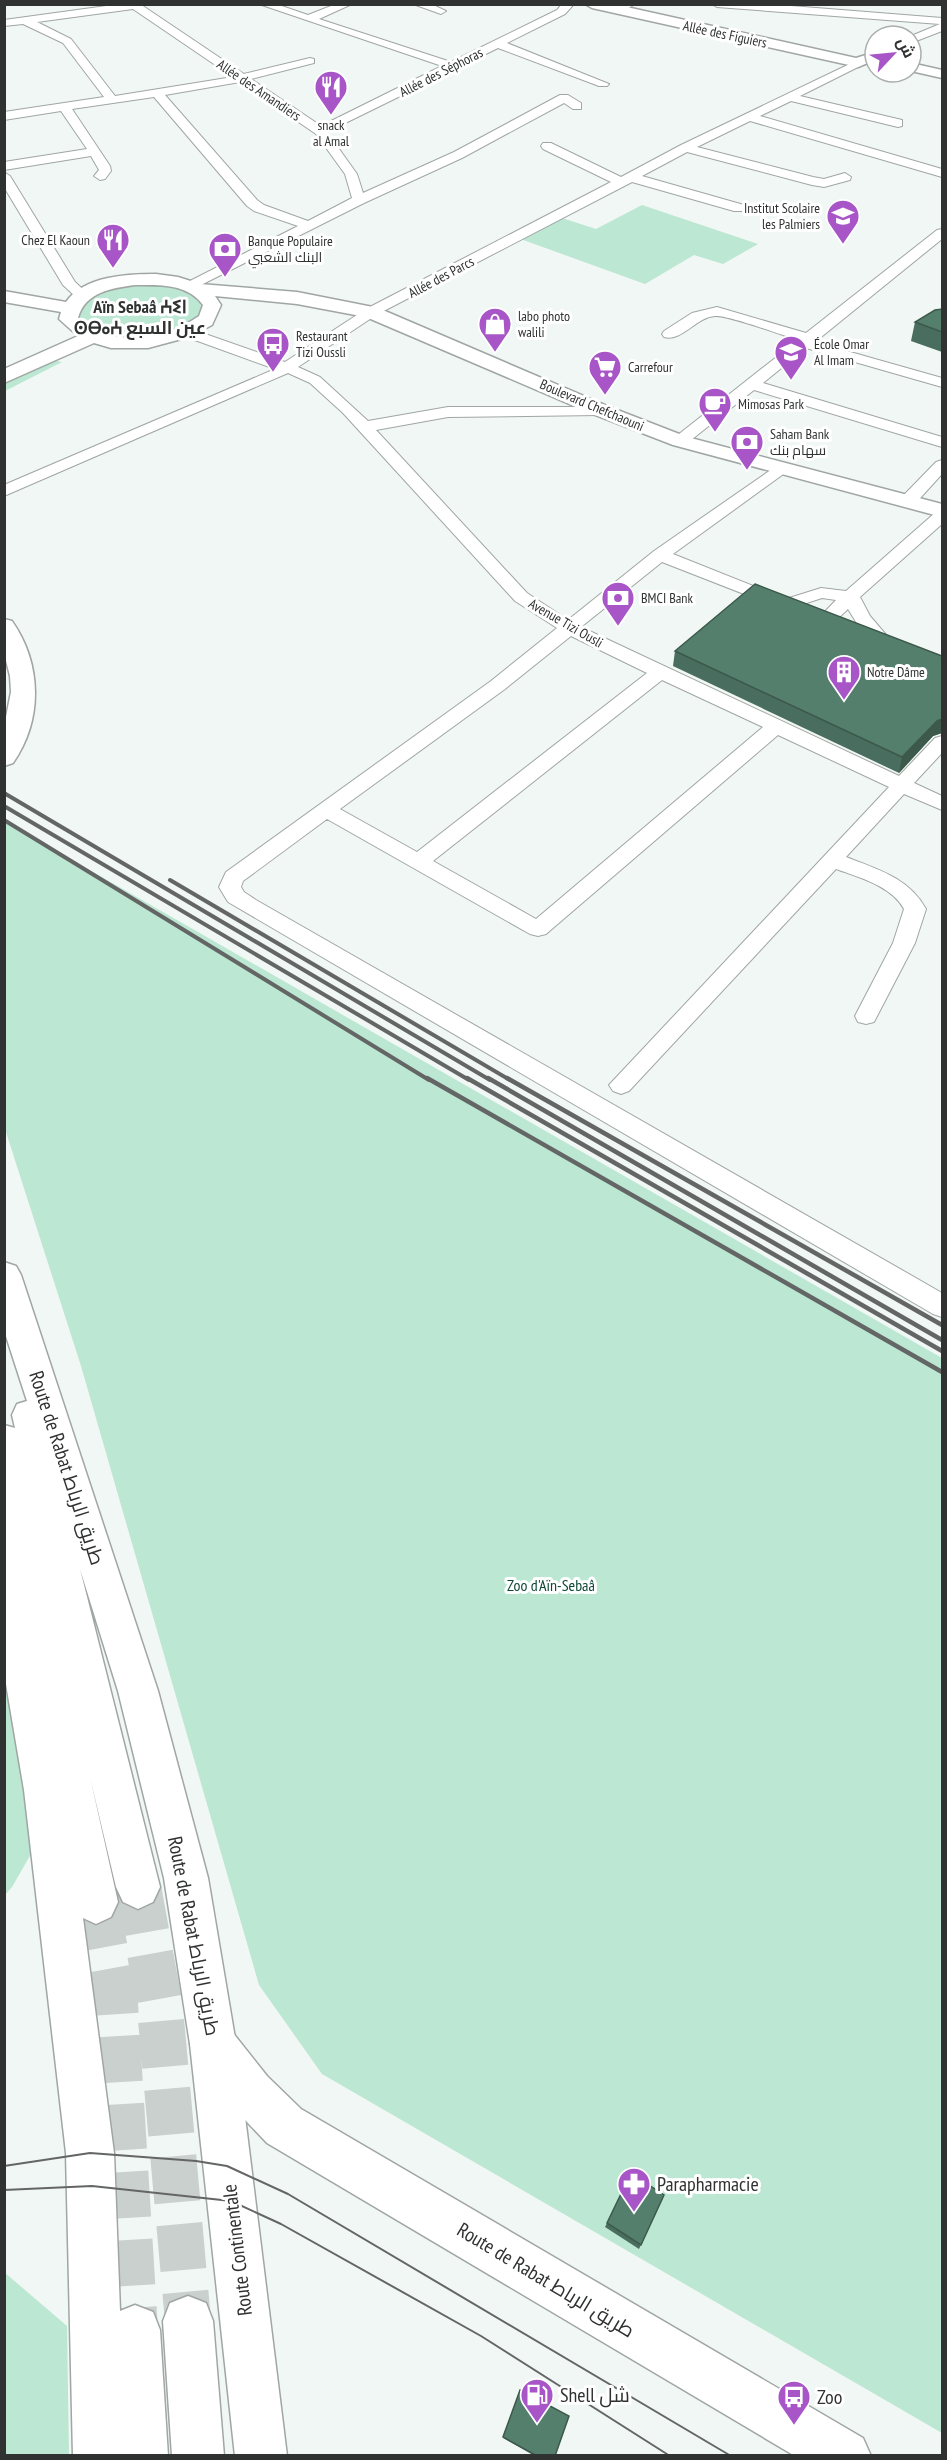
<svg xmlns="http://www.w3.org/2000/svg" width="947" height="2460" font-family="'PT Sans Narrow',Cairo,'Noto Sans Tifinagh',sans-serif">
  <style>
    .green { fill: #bbe7d3 }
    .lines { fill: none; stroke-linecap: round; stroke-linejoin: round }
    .primary-tunnel { stroke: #cad0cd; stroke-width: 46; stroke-dasharray: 46 22; stroke-linecap: butt }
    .street-casing { stroke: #a0a6a3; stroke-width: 2 }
    .secondary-casing { stroke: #a0a6a3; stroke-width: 3 }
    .primary-casing { stroke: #a0a6a3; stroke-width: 3 }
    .street { fill: #fff; fill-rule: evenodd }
    .secondary { fill: #fff; fill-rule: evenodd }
    .primary { fill: #fff; fill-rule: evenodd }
    .tram { stroke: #636665; stroke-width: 2 }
    .rail-far1 { stroke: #636665; stroke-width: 4 }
    .rail { stroke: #636665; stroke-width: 4.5 }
    .wall { fill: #496d5e }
    .shaded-wall { fill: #3c594c }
    .building { fill: #557f6d; stroke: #3c594c; stroke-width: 1.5 }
    .labels { text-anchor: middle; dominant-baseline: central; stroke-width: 6; stroke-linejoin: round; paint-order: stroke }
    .far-street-label { font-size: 14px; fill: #303231; stroke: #fff }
    .far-poi-label { font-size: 14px; fill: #303231; stroke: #fff; text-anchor: start }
    .park-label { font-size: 16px; fill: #0c4734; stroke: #fff }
    .far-district-label { font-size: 18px; font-weight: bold; fill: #303231; stroke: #fff }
    .near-street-label { font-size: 20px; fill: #303231; stroke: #fff }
    .near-poi-label { font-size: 20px; fill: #303231; stroke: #fff; text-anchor: start }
  </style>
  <rect width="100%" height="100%" fill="#f1f7f4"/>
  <path class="green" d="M642,205L758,244L723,264L694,255L645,284L515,237L559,217L596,229Z
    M136,284C159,285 189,284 202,307C193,342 128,341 101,334C97,333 91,332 87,330C83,327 79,320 75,315C83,292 115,287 136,284Z
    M47,359L62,362L5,391V377Z
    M4,821L942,1358V2433L322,2074L259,1985L81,1366L5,1129Z
    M4,1442L62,1800L12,1887L5,1895Z
    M4,2272L67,2326L69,2455H5Z"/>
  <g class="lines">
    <path class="primary-tunnel" d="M138,1887L160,2008L188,2321
      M96,1902L115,2004L135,2330"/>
    <g class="street-casing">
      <path id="street" d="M121,4H140L244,74L310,58L314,59V63L251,79L321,126L442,66L259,4H276L308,15L336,4H352L319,19L451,62L557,10L562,4H574L565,14L507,43L609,84L607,86H599L498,48L327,132L357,174L363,193L454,152L560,95H568L581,103V109H573L564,103L462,158L364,203L191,290L186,289L184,286L186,283L298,226L254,211L247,206L154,97L72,109L110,166L111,171L105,179L100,180L94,176L99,170L91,156L4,170V162L87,149L61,111L4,120V112L104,97L63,43L23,24L4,26V20ZM133,9L233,77L115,96L71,39L37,22ZM240,82L316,134L345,174L352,198L308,221L264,205L257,200L165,95Z
        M413,4H431L446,11L441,14Z
        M622,4H635L625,10L620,7Z
        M712,4H766L942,18V31L911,43V36L940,24L717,7Z
        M858,60L864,63L862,65L800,96L902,120V126L898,127L791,101L760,116L942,169V177L750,121L697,147L813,177L824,179L845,173L851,177L850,180L824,187L812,185L687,152L642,176L744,205L746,208L744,211H734L632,182L376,315L298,367L320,377L368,421L448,407H606L608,410L606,413L600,415L448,417L376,430L527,593L568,620L654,551L775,467L781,465L789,470L673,554L786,599L821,588L846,591L936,512L942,511V524L860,597L870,616L894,644L892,648H878L856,622L848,609L831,625H819L816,621L836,600L822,598L785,610L662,562L581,627L899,776L935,738L942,736V753L914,783L942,796V810L904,794L846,857C877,869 909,878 926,909L915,943L874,1022L866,1024L858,1022L855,1016L893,943L904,909C892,886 858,877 836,869L629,1091L621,1094L613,1091L609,1085L889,787L778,735L546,934L538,936L530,934L327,819L243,881L241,887L244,892L256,900L942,1293V1317L933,1314L228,902L219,887L226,872L491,681L557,628L515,601L343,413L310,383L288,373L4,496V485L275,369L181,335L179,332L181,329H191L285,362L366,309L611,182L543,149L541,146L543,143H551L621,177L681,145ZM571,636L647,673L417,852L340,809L505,689ZM662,680L763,727L536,919L433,861Z
        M4,172L10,176L75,282L89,295L87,298H77L63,285L4,187Z
        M942,229V239L815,342L942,378V387L806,348L763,383L942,437V447L754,390L686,444H674L672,441L674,438L798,340C782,335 728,315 715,316C696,317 682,342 664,337L662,334L664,331L692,313L717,307L806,333L937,230Z
        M942,460V474L913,506H901L899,502L901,498L936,462Z"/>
    </g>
    <g class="secondary-casing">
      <path id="secondary" d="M585,4H613L856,58L869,54L874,55L875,60L858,67L592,8Z
        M911,63L942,70V78L911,71Z
        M156,274L178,277L200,284L297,292L378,308L607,406L687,437L942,504V517L673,445L593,414L366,317L297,304L215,296L221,305L212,325L189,337L148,348H111L94,343L4,383V369L78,336L59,319L61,312L4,302V291L66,302C84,276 127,274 156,274ZM135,285C159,285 187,283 203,305L199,316C164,341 111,348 78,318C85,292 112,288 135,285Z
        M213,2021L229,2028L267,2076L301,2109L863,2438L871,2456H795L267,2143C239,2113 206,2082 190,2044L197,2028Z"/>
    </g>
    <g class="primary-casing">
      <path id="primary" d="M4,619L12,621C42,664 43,720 13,763L4,766V727L11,692L10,676L4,653Z
        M4,1262L16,1266L21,1275L158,1691L208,1878L236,2044L287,2456H235L190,2044L164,1878L118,1691L80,1569L160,1887L153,1902L138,1909L123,1902L116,1887L90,1777L118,1902L111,1917L96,1924L83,1918L114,2153L120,2311L135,2305L153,2312L160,2330L168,2456H73L66,2153L24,1790L4,1672V1425L15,1428L12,1415L17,1404L27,1401L4,1330Z
        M188,2296L206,2303L213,2321L224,2456H172L163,2321L170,2303Z"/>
    </g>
    <use href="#street" class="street"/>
    <use href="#secondary" class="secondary"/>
    <use href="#primary" class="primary"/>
    <path class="tram" d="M4,2166L90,2153L196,2161L227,2166L288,2194L731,2456
      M4,2190L92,2186L231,2201L281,2224L481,2336L670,2456"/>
    <path class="rail-far1" d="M4,793L490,1080
      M4,806L469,1080
      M4,820L429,1080
      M170,880L510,1080"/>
    <path class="rail" d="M427,1078L942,1372
      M467,1078L942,1351
      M488,1078L942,1340
      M507,1078L942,1325"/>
  </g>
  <path class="wall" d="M942,309V352L911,341L915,322Z
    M675,651L942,656V733L933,736L899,773L673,666Z
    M664,2195L639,2249L605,2227L607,2223Z
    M520,2390L555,2456H535L503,2438Z"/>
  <path class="shaded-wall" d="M942,719V733L933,736L899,773L902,757L937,721Z"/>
  <path class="building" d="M942,309V332L915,322L935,310Z
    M755,584L942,656V719L937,721L902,757L675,651Z
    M631,2173L664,2195L641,2245L607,2223Z
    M520,2390L569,2416L555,2456H537L503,2437Z"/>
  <defs>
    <g id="restaurant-pin" transform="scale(1.725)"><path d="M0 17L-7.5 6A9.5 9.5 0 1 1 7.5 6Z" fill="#a856c7" stroke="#fff"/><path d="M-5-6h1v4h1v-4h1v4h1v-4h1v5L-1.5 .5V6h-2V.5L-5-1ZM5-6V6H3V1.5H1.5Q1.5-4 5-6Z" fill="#fff"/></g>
    <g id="school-pin" transform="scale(1.725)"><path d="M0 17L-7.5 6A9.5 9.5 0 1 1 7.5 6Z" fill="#a856c7" stroke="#fff"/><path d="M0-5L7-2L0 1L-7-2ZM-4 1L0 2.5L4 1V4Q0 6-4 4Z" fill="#fff"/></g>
    <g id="bank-pin" transform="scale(1.725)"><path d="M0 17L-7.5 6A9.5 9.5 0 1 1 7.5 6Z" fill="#a856c7" stroke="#fff"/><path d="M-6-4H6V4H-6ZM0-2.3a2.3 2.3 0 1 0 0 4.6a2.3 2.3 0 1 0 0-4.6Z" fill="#fff"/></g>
    <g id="shop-pin" transform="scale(1.725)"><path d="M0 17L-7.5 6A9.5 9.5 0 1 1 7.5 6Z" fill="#a856c7" stroke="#fff"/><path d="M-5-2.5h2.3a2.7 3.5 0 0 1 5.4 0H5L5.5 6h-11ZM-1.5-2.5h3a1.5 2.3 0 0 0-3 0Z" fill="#fff"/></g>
    <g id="bus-pin" transform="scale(1.725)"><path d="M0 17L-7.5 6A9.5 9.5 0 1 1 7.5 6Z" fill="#a856c7" stroke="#fff"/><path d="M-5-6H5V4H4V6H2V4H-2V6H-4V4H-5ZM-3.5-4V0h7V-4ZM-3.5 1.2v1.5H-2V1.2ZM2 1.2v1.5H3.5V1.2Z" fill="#fff"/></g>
    <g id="supermarket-pin" transform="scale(1.725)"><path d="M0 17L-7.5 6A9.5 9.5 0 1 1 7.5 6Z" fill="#a856c7" stroke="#fff"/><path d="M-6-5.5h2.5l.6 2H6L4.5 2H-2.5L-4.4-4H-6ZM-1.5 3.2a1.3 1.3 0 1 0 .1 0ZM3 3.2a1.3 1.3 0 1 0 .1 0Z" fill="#fff"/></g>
    <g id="cafe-pin" transform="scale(1.725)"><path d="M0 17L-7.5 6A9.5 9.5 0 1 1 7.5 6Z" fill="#a856c7" stroke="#fff"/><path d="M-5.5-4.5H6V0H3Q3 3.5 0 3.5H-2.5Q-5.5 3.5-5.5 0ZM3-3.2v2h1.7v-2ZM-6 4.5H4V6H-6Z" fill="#fff"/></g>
    <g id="building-pin" transform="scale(1.725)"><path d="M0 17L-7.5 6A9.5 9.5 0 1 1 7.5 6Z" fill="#a856c7" stroke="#fff"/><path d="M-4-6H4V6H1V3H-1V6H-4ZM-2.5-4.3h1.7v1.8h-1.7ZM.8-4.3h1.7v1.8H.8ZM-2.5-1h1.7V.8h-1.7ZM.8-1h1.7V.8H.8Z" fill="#fff"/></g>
    <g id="pharmacy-pin" transform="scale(1.725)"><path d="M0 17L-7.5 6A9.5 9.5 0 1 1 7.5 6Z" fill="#a856c7" stroke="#fff"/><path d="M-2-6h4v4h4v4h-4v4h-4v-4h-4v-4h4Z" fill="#fff"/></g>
    <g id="fuel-pin" transform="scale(1.725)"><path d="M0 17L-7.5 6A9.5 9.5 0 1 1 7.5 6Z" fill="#a856c7" stroke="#fff"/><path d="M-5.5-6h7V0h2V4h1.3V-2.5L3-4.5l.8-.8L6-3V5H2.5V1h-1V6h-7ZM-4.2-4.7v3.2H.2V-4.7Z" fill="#fff"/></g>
  </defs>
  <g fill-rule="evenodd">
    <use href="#restaurant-pin" x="331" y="87"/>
    <use href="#school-pin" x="843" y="216"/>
    <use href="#restaurant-pin" x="113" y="240"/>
    <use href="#bank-pin" x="225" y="249"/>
    <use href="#shop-pin" x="495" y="324"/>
    <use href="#bus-pin" x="273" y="344"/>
    <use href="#school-pin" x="791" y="352"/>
    <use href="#supermarket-pin" x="605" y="367"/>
    <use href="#cafe-pin" x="715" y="404"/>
    <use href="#bank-pin" x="747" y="442"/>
    <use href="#bank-pin" x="618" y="598"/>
    <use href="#building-pin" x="844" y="672"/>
    <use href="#pharmacy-pin" x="634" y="2184"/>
    <use href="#fuel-pin" x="537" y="2395"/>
    <use href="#bus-pin" x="794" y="2397"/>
  </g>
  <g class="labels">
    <g class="far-street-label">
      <text transform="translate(725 34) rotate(12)">Allée des Figuiers</text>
      <text transform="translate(441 72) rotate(-27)">Allée des Séphoras</text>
      <text transform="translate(259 90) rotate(34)">Allée des Amandiers</text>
      <text transform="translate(441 277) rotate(-28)">Allée des Parcs</text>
      <text transform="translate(592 405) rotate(23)">Boulevard Chefchaouni</text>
      <text transform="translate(566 623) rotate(30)">Avenue Tizi Ousli</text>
    </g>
    <g class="far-poi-label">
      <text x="331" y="125" text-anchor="middle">snack<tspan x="331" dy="16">al Amal</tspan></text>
      <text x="820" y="208" text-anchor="end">Institut Scolaire<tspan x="820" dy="16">les Palmiers</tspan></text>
      <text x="90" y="240" text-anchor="end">Chez El Kaoun</text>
      <text x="248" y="241">Banque Populaire<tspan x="248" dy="16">البنك الشعبي</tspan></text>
      <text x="518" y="316">labo photo<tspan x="518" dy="16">walili</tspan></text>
      <text x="296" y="336">Restaurant<tspan x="296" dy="16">Tizi Oussli</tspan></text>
      <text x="814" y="344">École Omar<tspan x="814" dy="16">Al Imam</tspan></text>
      <text x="628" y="367">Carrefour</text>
      <text x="738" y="404">Mimosas Park</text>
      <text x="770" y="434">Saham Bank<tspan x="770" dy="16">سهام بنك</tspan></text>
      <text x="641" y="598">BMCI Bank</text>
      <text x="867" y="672">Notre Dâme</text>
    </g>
    <g class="park-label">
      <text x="551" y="1585">Zoo d'Aïn-Sebaâ</text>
    </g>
    <g class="far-district-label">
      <text x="140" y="306">Aïn Sebaâ ⵄⵉⵏ<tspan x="140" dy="21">ⵙⴱⴰⵄ عين السبع</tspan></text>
    </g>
    <g class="near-street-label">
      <text transform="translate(67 1468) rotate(72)">Route de Rabat طريق الرباط</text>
      <text transform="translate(194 1936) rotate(79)">Route de Rabat طريق الرباط</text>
      <text transform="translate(237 2250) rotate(-97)">Route Continentale</text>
      <text transform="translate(546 2280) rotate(31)">Route de Rabat طريق الرباط</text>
    </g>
    <g class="near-poi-label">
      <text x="657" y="2184">Parapharmacie</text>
      <text x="560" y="2395">Shell شل</text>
      <text x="817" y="2397">Zoo</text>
    </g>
  </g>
  <rect width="947" height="2460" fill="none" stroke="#303231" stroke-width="12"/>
  <g transform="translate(893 54) rotate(64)"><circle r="28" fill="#ffffff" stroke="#acadad" stroke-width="1.5"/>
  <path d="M0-4.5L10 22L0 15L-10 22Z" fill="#a856c7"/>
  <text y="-9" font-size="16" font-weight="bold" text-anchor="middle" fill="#303231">ش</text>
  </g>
</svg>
